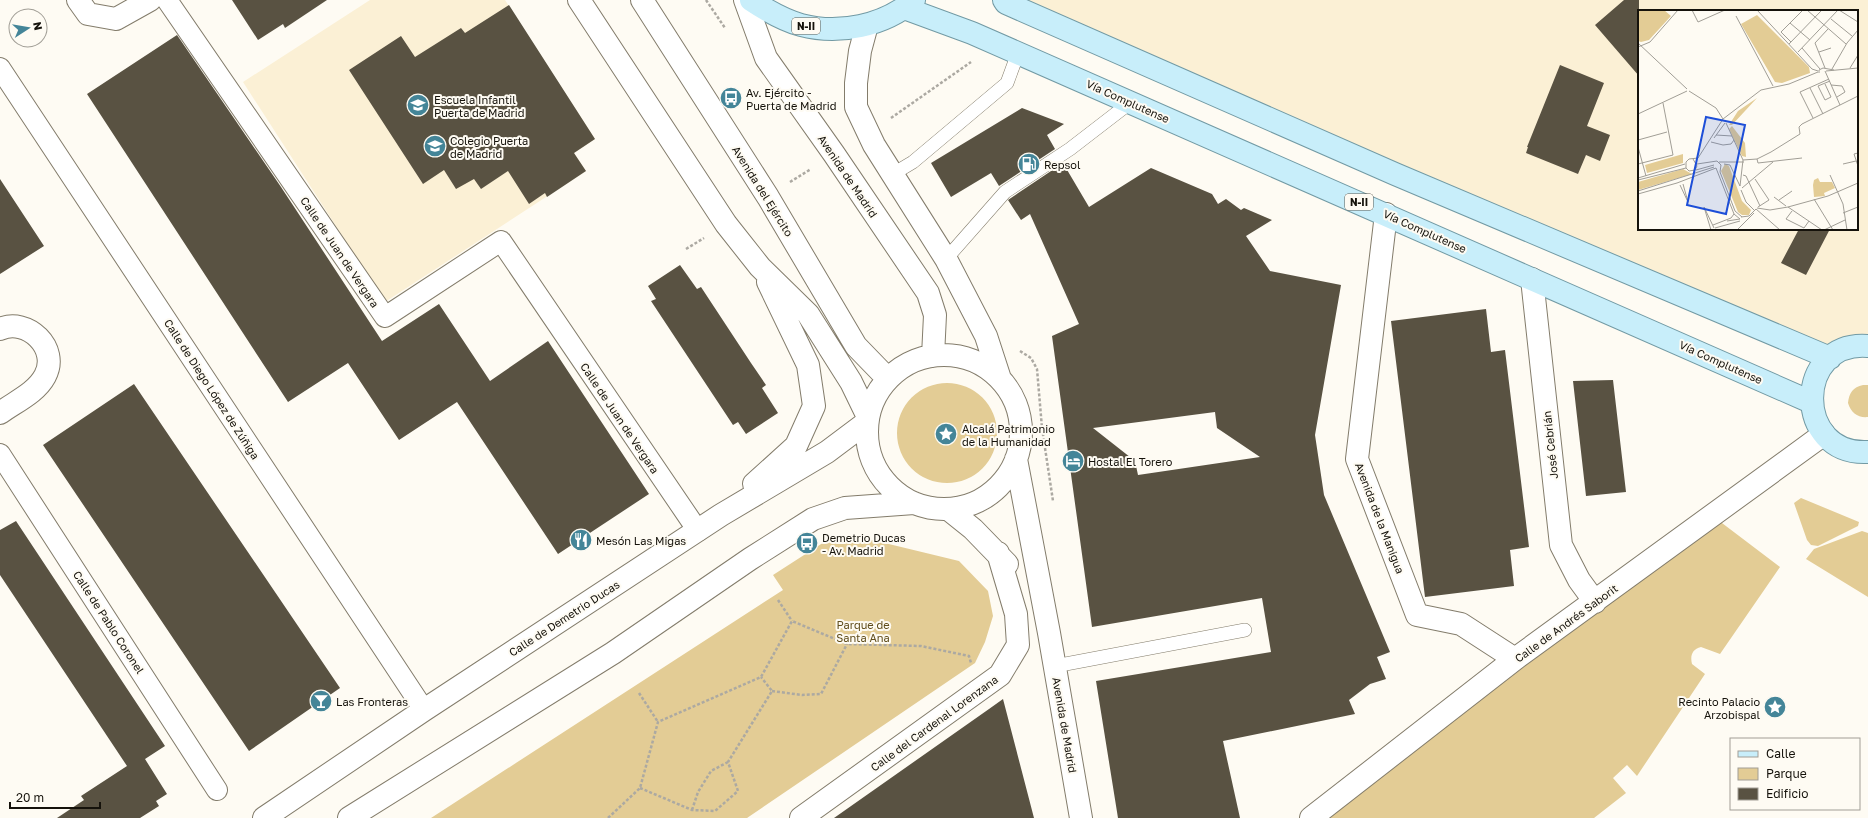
<svg xmlns="http://www.w3.org/2000/svg" width="1868" height="818" font-family="'Golos Text',sans-serif">
  <style>
    .built { fill: #fbf0d5; fill-rule: evenodd }
    .green { fill: #e3cc95 }
    .building { fill: #595242; fill-rule: evenodd }
    .lines { fill: none; stroke-linecap: round; stroke-linejoin: round }
    .service-casing { stroke: #837c6b; stroke-width: 14 }
    .pedestrian-casing { stroke: #837c6b; stroke-width: 22 }
    .minor-casing { stroke: #837c6b; stroke-width: 24 }
    .primary-casing { stroke: #729aa4; stroke-width: 24 }
    .path { stroke: #aca9a2; stroke-width: 2.5; stroke-dasharray: 3 2; stroke-linecap: butt }
    .service { stroke: #fff; stroke-width: 13 }
    .pedestrian { stroke: #fff; stroke-width: 20 }
    .minor { stroke: #fff; stroke-width: 22 }
    .primary { stroke: #c8eefa; stroke-width: 22 }
    .labels { text-anchor: middle; dominant-baseline: central; stroke-width: 4; stroke-linejoin: round; paint-order: stroke }
    .shield { fill: #fefbf3; stroke: #5b5851; stroke-width: 1 }
    .shield-label { font-size: 10px; font-weight: bold; fill: #15120b }
    .poi-label { font-size: 11px; fill: #15120b; stroke: #fefbf3; text-anchor: start }
    .street-label { font-size: 11px; fill: #15120b; stroke: #fefbf3 }
    .park-label { font-size: 11px; fill: #614e1d; stroke: #fefbf3 }
    .inset-road { fill: none; stroke: #a19e96; stroke-width: 1 }
    .view { fill: #1d4ed8; fill-opacity: 0.15; stroke: #1d4ed8; stroke-width: 2 }
    .inset-edge { fill: none; stroke: #15120b; stroke-width: 2 }
  </style>
  <rect width="100%" height="100%" fill="#fefbf3"/>
  <path class="built" d="M370,0H505L595,139L574,153L586,171L385,302L243,82Z
    M1004,0H1868V346L1840,351ZM1639,11H1857V229H1639Z"/>
  <path class="green" d="M897 433a50 50 0 1 1 100 0a50 50 0 1 1-100 0Z
    M1863,385H1868V417C1858,418 1851,413 1848,403C1849,393 1853,387 1863,385Z
    M1801,498L1859,522L1858,526L1818,546L1811,545L1807,540L1794,503Z
    M1718,520L1780,567L1720,654L1701,647C1692,649 1690,656 1692,664L1705,674L1637,776L1627,765L1613,778L1626,793L1594,818H1324Z
    M1862,531L1868,533V597L1806,559L1814,549Z
    M832,537L864,538L959,561L988,591L993,616L985,642L975,663L747,818H431L783,590L773,575Z"/>
  <path class="building" d="M232,0H327L285,28L283,24L258,40Z
    M1624,0H1639V76L1595,25Z
    M509,5L595,139L574,153L586,171L547,197L545,193L529,204L508,171L481,189L474,179L456,189L444,170L423,184L349,70L401,36L415,57L461,28L465,33Z
    M177,35L281,187L382,341L439,304L490,381L548,341L649,494L558,554L457,402L399,440L348,363L288,402L87,94Z
    M1560,65L1604,83L1587,126L1610,135L1600,161L1586,155L1578,174L1526,153L1528,147H1527Z
    M1022,108L1064,124L1047,135L1055,149L999,186L991,173L951,197L931,163Z
    M1063,163L1089,207L1151,168L1212,194L1218,204L1226,199L1241,210L1244,208L1272,220L1246,236L1270,271L1341,285L1315,435L1324,495L1390,652L1377,657L1386,679L1370,684L1349,700L1355,714L1223,741L1240,818H1118L1096,681L1271,652L1262,598L1092,627L1052,336L1079,324L1030,214L1021,220L1008,200ZM1215,412L1217,428L1260,457L1138,475L1135,461L1093,428Z
    M0,179L44,246L0,274Z
    M1799,229H1830L1806,275L1781,263Z
    M680,265L697,289L701,287L751,363L766,385L762,388L778,413L746,434L738,422L733,425L651,301L656,299L648,286Z
    M1486,309L1491,352L1505,350L1529,547L1510,550L1514,586L1425,597L1391,321Z
    M1613,380L1626,492L1586,496L1573,381Z
    M134,384L340,688L249,751L43,445Z
    M16,521L165,746L145,759L167,794L156,801L159,806L140,818H57L84,800L81,796L127,766L0,575V530Z
    M1003,699L1034,818H834L989,709Z"/>
  <g class="lines">
    <g class="service-casing">
      <path id="service" d="M893,174L913,162L1007,83L1018,53
        M946,259L1005,192L1070,149L1131,102
        M1055,666L1245,630"/>
    </g>
    <g class="pedestrian-casing">
      <path id="pedestrian" d="M167,0L385,317L501,241L698,531
        M0,68L424,710
        M0,454L217,790"/>
    </g>
    <g class="minor-casing">
      <path id="minor" d="M78,0L88,14L116,19L150,0
        M579,0L726,224L760,267L808,314L851,382L868,417
        M642,0L768,197L856,346L888,379
        M745,0L766,58L834,154L928,293L935,315L933,356
        M867,25L860,51L856,83V107L874,145L946,259L986,336L1000,379
        M1386,214L1357,459L1417,615L1461,624L1515,659
        M1532,279L1561,545L1579,580L1595,602
        M0,329C27,317 60,348 45,376C36,393 15,402 0,413
        M867 432a77 77 0 1 1 154 0a77 77 0 1 1-154 0Z
        M1016,459L1049,633L1081,818
        M754,484L796,446L814,406L808,365L768,282
        M948,509L973,529L1007,564
        M264,818L424,710L721,515L827,452L867,422
        M349,818L613,653L750,559L813,519L845,508L914,503
        M801,818L1000,675L1018,645L1016,614L998,553
        M1311,818L1515,659L1824,434"/>
    </g>
    <g class="primary-casing">
      <path id="primary" d="M751,0C766,10 783,20 801,25C839,35 884,26 914,0
        M1004,0L1006,3L1395,174L1830,358
        M904,8L972,33L1811,402
        M1868,346C1794,340 1793,456 1868,452"/>
    </g>
    <path class="path" d="M706,0L725,28
      M891,118L971,62
      M790,182L811,169
      M686,249L704,238
      M1020,351L1031,358L1037,369L1042,428L1053,501
      M778,600L792,621
      M772,691L802,695L821,694L847,644
      M639,693L658,722
      M640,788L692,810L715,811L738,791L728,762L772,691L761,677
      M692,810L698,792L711,771L728,762
      M608,818L640,788L658,722L761,677L792,621L847,644L921,646L969,656L971,663"/>
    <use href="#service" class="service"/>
    <use href="#pedestrian" class="pedestrian"/>
    <use href="#minor" class="minor"/>
    <use href="#primary" class="primary"/>
  </g>
  <defs>
    <g id="bus-disc" transform="scale(1.15)"><circle r="9.5" fill="#448598" stroke="#fefbf3"/><path d="M-5-6H5V4H4V6H2V4H-2V6H-4V4H-5ZM-3.5-4V0h7V-4ZM-3.5 1.2v1.5H-2V1.2ZM2 1.2v1.5H3.5V1.2Z" fill="#fff"/></g>
    <g id="school-disc" transform="scale(1.15)"><circle r="9.5" fill="#448598" stroke="#fefbf3"/><path d="M0-5L7-2L0 1L-7-2ZM-4 1L0 2.5L4 1V4Q0 6-4 4Z" fill="#fff"/></g>
    <g id="fuel-disc" transform="scale(1.15)"><circle r="9.5" fill="#448598" stroke="#fefbf3"/><path d="M-5.5-6h7V0h2V4h1.3V-2.5L3-4.5l.8-.8L6-3V5H2.5V1h-1V6h-7ZM-4.2-4.7v3.2H.2V-4.7Z" fill="#fff"/></g>
    <g id="sight-disc" transform="scale(1.15)"><circle r="9.5" fill="#448598" stroke="#fefbf3"/><path d="M0-6L1.8-2.2L6-1.7L2.9 1.2L3.7 5.4L0 3.3L-3.7 5.4L-2.9 1.2L-6-1.7L-1.8-2.2Z" fill="#fff"/></g>
    <g id="hotel-disc" transform="scale(1.15)"><circle r="9.5" fill="#448598" stroke="#fefbf3"/><path d="M-6-4.5h1.5V1H6V5H4.5V3h-9V5H-6ZM-4 0a1.8 1.8 0 1 1 3.6 0ZM.5 0V-2.5h3Q6-2.5 6 0Z" fill="#fff"/></g>
    <g id="restaurant-disc" transform="scale(1.15)"><circle r="9.5" fill="#448598" stroke="#fefbf3"/><path d="M-5-6h1v4h1v-4h1v4h1v-4h1v5L-1.5 .5V6h-2V.5L-5-1ZM5-6V6H3V1.5H1.5Q1.5-4 5-6Z" fill="#fff"/></g>
    <g id="bar-disc" transform="scale(1.15)"><circle r="9.5" fill="#448598" stroke="#fefbf3"/><path d="M-6-5H6L.8 .8V4.5H3.5V6h-7V4.5H-.8V.8Z" fill="#fff"/></g>
  </defs>
  <g fill-rule="evenodd">
    <use href="#bus-disc" x="731" y="98"/>
    <use href="#school-disc" x="418" y="105"/>
    <use href="#school-disc" x="435" y="146"/>
    <use href="#fuel-disc" x="1029" y="164"/>
    <use href="#sight-disc" x="946" y="434"/>
    <use href="#hotel-disc" x="1073" y="461"/>
    <use href="#restaurant-disc" x="581" y="540"/>
    <use href="#bus-disc" x="807" y="543"/>
    <use href="#bar-disc" x="321" y="701"/>
    <use href="#sight-disc" x="1775" y="707"/>
  </g>
  <g class="labels">
    <g class="shield">
      <rect x="792" y="18" width="28" height="16" rx="3"/>
      <rect x="1345" y="194" width="28" height="16" rx="3"/>
    </g>
    <g class="shield-label">
      <text x="806" y="26">N-II</text>
      <text x="1359" y="202">N-II</text>
    </g>
    <g class="poi-label">
      <text x="746" y="92">Av. Ejército -<tspan x="746" dy="13">Puerta de Madrid</tspan></text>
      <text x="434" y="99">Escuela Infantil<tspan x="434" dy="13">Puerta de Madrid</tspan></text>
      <text x="450" y="140">Colegio Puerta<tspan x="450" dy="13">de Madrid</tspan></text>
      <text x="1044" y="164">Repsol</text>
      <text x="962" y="428">Alcalá Patrimonio<tspan x="962" dy="13">de la Humanidad</tspan></text>
      <text x="1088" y="461">Hostal El Torero</text>
      <text x="822" y="537">Demetrio Ducas<tspan x="822" dy="13">- Av. Madrid</tspan></text>
      <text x="596" y="540">Mesón Las Migas</text>
      <text x="336" y="701">Las Fronteras</text>
      <text x="1760" y="701" text-anchor="end">Recinto Palacio<tspan x="1760" dy="13">Arzobispal</tspan></text>
    </g>
    <g class="street-label">
      <text transform="translate(1128 101) rotate(24)">Vía Complutense</text>
      <text transform="translate(848 176) rotate(56)">Avenida de Madrid</text>
      <text transform="translate(763 191) rotate(58)">Avenida del Ejército</text>
      <text transform="translate(1425 231) rotate(24)">Vía Complutense</text>
      <text transform="translate(340 252) rotate(56)">Calle de Juan de Vergara</text>
      <text transform="translate(1721 362) rotate(24)">Vía Complutense</text>
      <text transform="translate(212 389) rotate(57)">Calle de Diego López de Zúñiga</text>
      <text transform="translate(620 418) rotate(56)">Calle de Juan de Vergara</text>
      <text transform="translate(1550 445) rotate(-96)">José Cebrián</text>
      <text transform="translate(1380 518) rotate(69)">Avenida de la Manigua</text>
      <text transform="translate(564 618) rotate(-33)">Calle de Demetrio Ducas</text>
      <text transform="translate(109 622) rotate(57)">Calle de Pablo Coronel</text>
      <text transform="translate(1566 623) rotate(-36)">Calle de Andrés Saborit</text>
      <text transform="translate(934 723) rotate(-36)">Calle del Cardenal Lorenzana</text>
      <text transform="translate(1065 725) rotate(80)">Avenida de Madrid</text>
    </g>
    <g class="park-label">
      <text x="863" y="624">Parque de<tspan x="863" dy="13">Santa Ana</tspan></text>
    </g>
  </g>
  <g transform="translate(1638 10)">
    <rect width="220" height="220" fill="#fefbf3"/>
    <path d="M0,0H26L33,6L11,30L3,32L0,31ZM119,5L171,57L172,63L144,73L137,72L103,14ZM119,88L94,115H91L100,101ZM94,116L107,133L108,147L104,146L91,119ZM45,144V153L9,163L7,155ZM87,154L91,156L104,191L113,200L111,205H104L100,202L83,161ZM45,159L54,164L0,180V172ZM180,168L182,172H194L197,178L186,183L187,186L176,187L175,175L176,170Z" fill="#e3cc95"/>
    <path class="inset-road" d="M54,0L60,12L87,0M119,0L174,59L180,61M169,0L208,34M201,0L220,12M98,6L135,76M193,9L214,26M152,13L172,30M153,32L143,22L165,0M0,33L49,79M151,34L183,1M0,37L12,32L40,0M164,38L182,59M160,42L200,0M181,42L193,38M187,58L177,33L190,19M212,58L220,45M194,59L209,33L220,20M187,61L202,95M188,61L220,58M181,63V60L185,58L196,60M193,75L204,76L207,82L199,87M180,76L187,90L193,87L187,74M180,76L192,71M172,78L185,104M51,81L78,98L85,109M0,104L49,81M175,108L162,82L191,69M88,113L105,150L102,176M78,125L94,126M76,128L87,113M0,130L29,122M73,132L85,135L93,134L96,130M0,137L8,166M220,143L216,144L220,156M55,149L59,156L57,160L51,161L48,158V152L51,149L60,148L85,109L123,80L151,74L180,62M119,149L120,153L164,148M105,150L119,149L133,142L162,124L161,117L164,114L220,86M81,152H106M0,154L35,145L25,93M59,154L79,151L83,155M86,154L92,155L102,176M205,154L218,151M83,155L82,162L97,201L104,207M78,158L96,204L102,209M58,160L76,155M105,165L108,166L122,196M192,165L205,194L209,220M0,168L47,154M117,169L131,190L120,197M0,170L48,158M42,175L50,192L45,174M104,178L135,152M103,180L108,192L116,200M0,181L76,157M0,184L39,173L78,158M136,187L148,196M176,189L195,220M141,190L154,181M150,197L184,220M119,198L132,200L150,197L190,186L220,173M154,201L148,209L166,218L171,211M205,203L220,197M103,207L111,206L118,199L142,220M89,211L102,209M75,215L93,208L96,204M77,218L102,211M73,220L66,197L76,218M99,220L116,203M186,220L207,210"/>
    <path class="view" d="M68,107L107,115L88,204L49,195Z"/>
    <rect width="220" height="220" class="inset-edge"/>
  </g>
  <rect x="1730" y="738" width="130" height="72" fill="#fefbf3" stroke="#a19e96"/>
  <rect x="1738" y="751" width="20" height="6" fill="#c8eefa" stroke="#a19e96"/>
  <text x="1766" y="758" font-size="12" fill="#15120b">Calle</text>
  <rect x="1738" y="768" width="20" height="12" fill="#e3cc95" stroke="#a19e96"/>
  <text x="1766" y="778" font-size="12" fill="#15120b">Parque</text>
  <rect x="1738" y="788" width="20" height="12" fill="#595242" stroke="#a19e96"/>
  <text x="1766" y="798" font-size="12" fill="#15120b">Edificio</text>
  <g transform="translate(28 28) rotate(78)"><circle r="19" fill="#fefbf3" stroke="#a19e96"/>
  <path d="M0-3L7 15L0 10L-7 15Z" fill="#448598"/>
  <text y="-6" font-size="11" font-weight="bold" text-anchor="middle" fill="#15120b">N</text>
  </g>
  <path d="M10 802v6h90v-6" fill="none" stroke="#15120b" stroke-width="2"/>
  <text x="16" y="802" font-size="12" fill="#15120b" stroke="#fefbf3" stroke-width="3" paint-order="stroke">20 m</text>
</svg>
